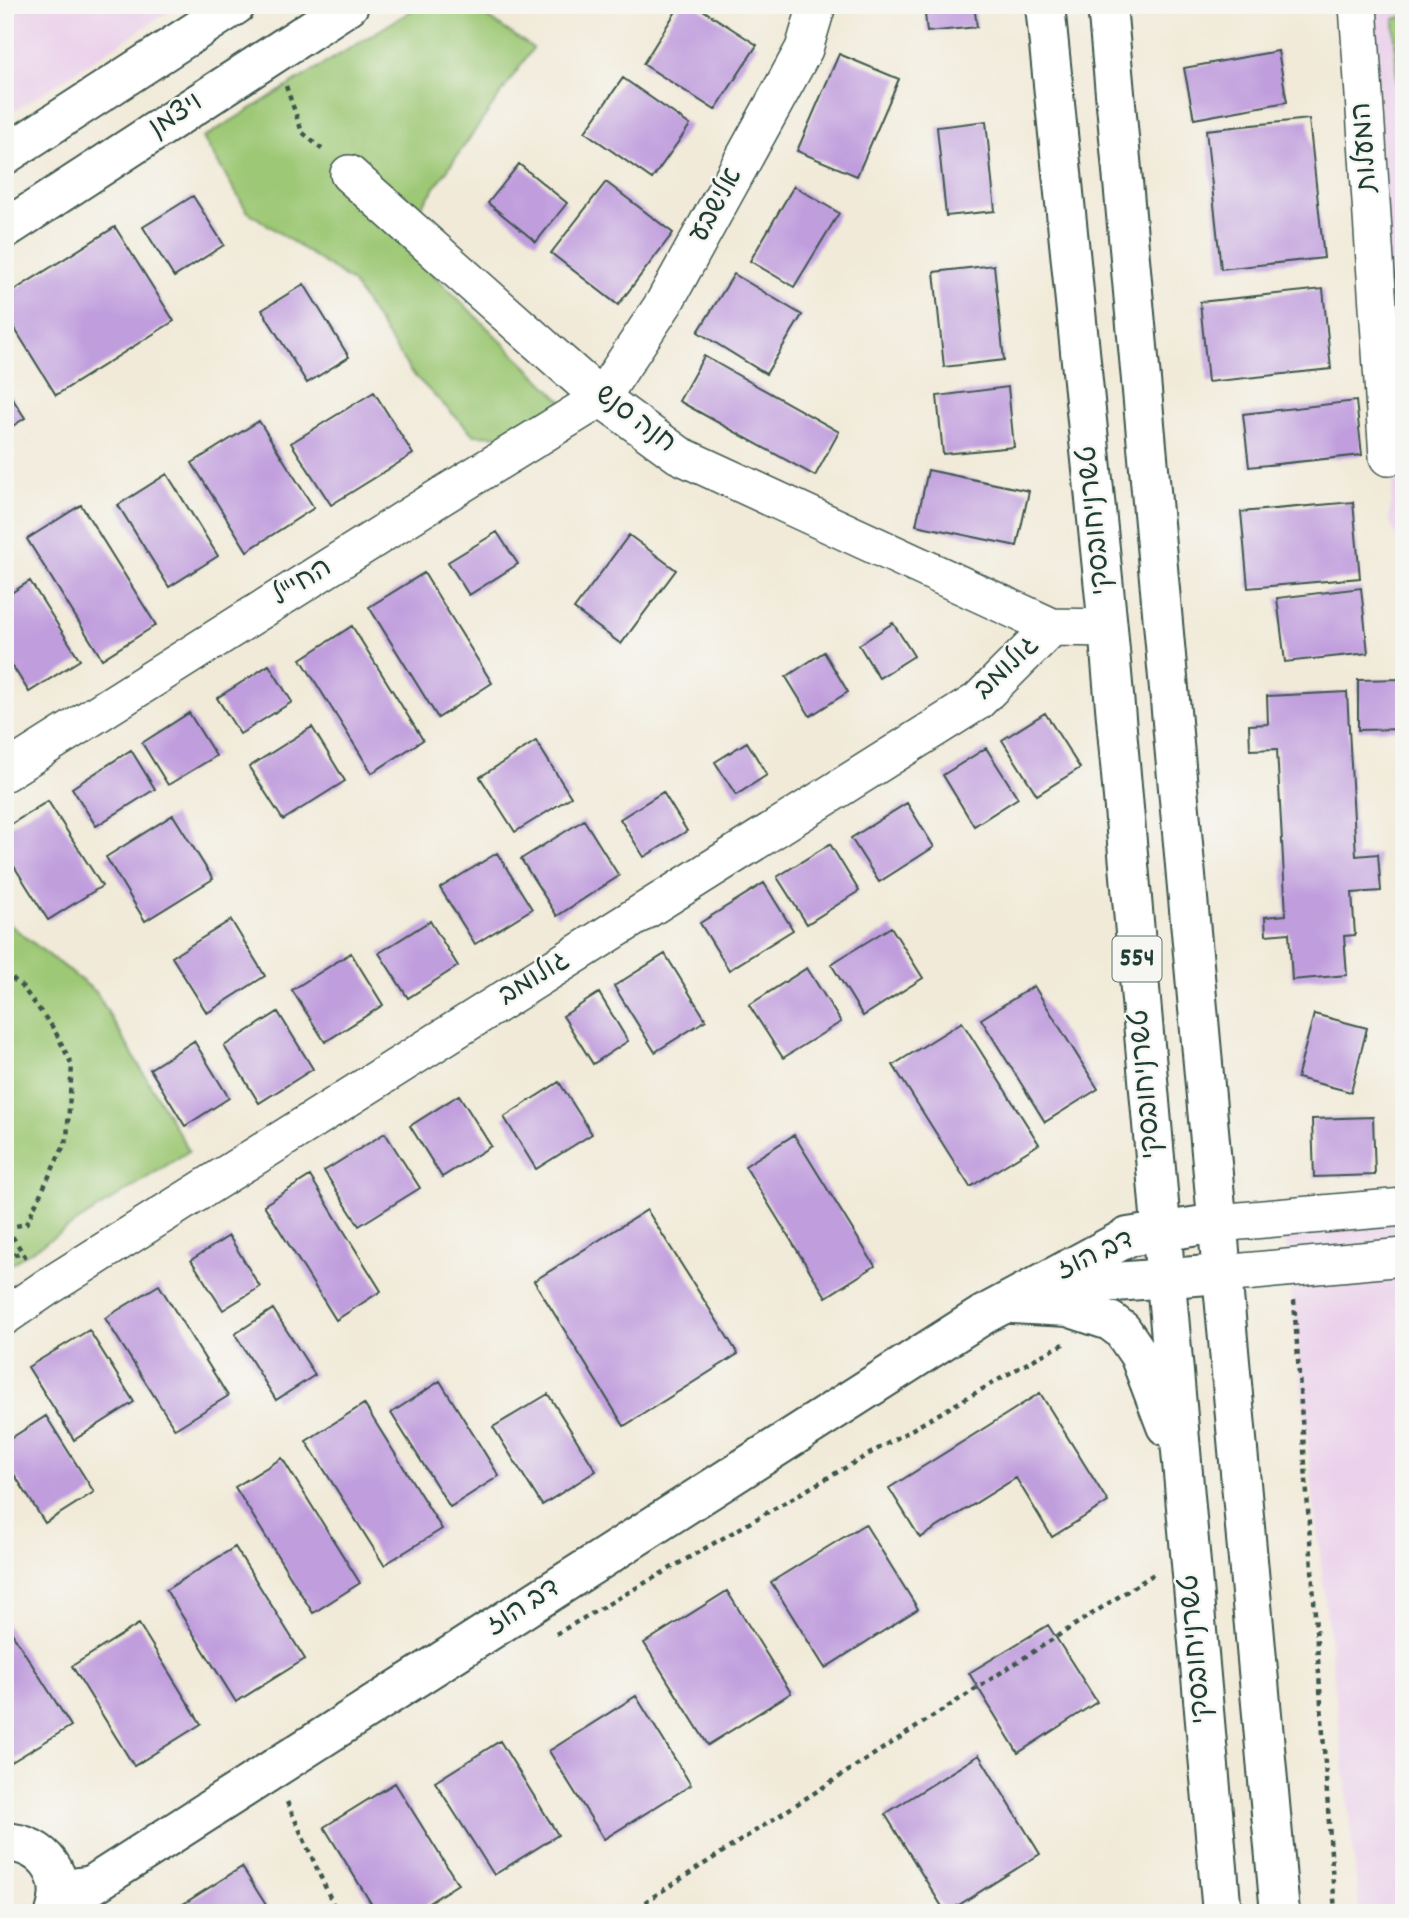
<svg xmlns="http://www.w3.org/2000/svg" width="1409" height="1918" font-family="Dekko,'Playpen Sans Hebrew',sans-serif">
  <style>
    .built { fill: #ebd1eb }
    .green { fill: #9dc875; stroke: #5e8254; stroke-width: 2 }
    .building { fill: #c09ddd }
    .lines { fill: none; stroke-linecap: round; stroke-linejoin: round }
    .minor-casing { stroke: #3e574d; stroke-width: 40 }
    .tertiary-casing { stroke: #3e574d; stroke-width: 42 }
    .secondary-casing { stroke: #3e574d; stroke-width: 42 }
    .primary-casing { stroke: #3e574d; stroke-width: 42 }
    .path { stroke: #3e574d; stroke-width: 4.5; stroke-dasharray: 5 5; stroke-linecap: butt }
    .minor { stroke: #fff; stroke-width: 37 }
    .tertiary { stroke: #fff; stroke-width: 38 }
    .secondary { stroke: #fff; stroke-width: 38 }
    .primary { stroke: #fff; stroke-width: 38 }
    .labels { text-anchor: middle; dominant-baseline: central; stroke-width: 5; stroke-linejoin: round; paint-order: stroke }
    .shield { fill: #f6f6f2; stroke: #60746d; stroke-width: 2 }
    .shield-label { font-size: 26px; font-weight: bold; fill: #1f3d34 }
    .street-label { font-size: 28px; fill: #1f3d34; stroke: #f6f6f2 }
  </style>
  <rect width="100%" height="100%" fill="#f6f6f2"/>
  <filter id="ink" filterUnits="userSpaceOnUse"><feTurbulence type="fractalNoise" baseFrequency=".0143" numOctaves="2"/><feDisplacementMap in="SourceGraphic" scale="14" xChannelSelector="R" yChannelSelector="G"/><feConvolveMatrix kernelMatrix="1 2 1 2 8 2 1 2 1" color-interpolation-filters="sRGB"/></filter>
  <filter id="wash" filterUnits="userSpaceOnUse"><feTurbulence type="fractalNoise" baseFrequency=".00686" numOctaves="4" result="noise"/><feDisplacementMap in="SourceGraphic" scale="28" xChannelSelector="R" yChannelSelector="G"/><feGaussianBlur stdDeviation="1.57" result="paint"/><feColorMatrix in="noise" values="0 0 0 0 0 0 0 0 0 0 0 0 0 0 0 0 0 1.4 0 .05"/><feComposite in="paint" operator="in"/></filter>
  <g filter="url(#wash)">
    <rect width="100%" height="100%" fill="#f1ead8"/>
    <path class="built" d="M5,5H179L5,117Z
      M1404,9V556L1389,519L1397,456L1374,13Z
      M1404,1191V1913H1360L1281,1204Z"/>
    <path class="green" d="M421,5H469L533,48L398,240L568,407L510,436L474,435L411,372L352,282L247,211L203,138Z
      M1404,17V141L1400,145L1394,19Z
      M5,921L96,992L189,1151L5,1268Z"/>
    <g id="blocks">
      <path class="building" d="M680,5H695L757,45L715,110L643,64Z
        M924,5H974L977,27L927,32Z
        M1278,51L1287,102L1194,119L1184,68Z
        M839,54L899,79L857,176L797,151Z
        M623,78L690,125L652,179L585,132Z
        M1309,119L1324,258L1221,269L1206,130Z
        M986,121L995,211L946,216L937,127Z
        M519,164L567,203L536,242L488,203Z
        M606,182L673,233L618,305L551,253Z
        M794,186L839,213L794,287L750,261Z
        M193,196L224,245L174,277L143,227Z
        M115,227L174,321L56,395L5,313V296Z
        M994,265L1004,360L944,367L934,272Z
        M734,274L802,315L766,374L698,332Z
        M304,284L349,357L307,383L262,310Z
        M1323,289L1331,369L1208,382L1200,302Z
        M704,356L839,432L815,476L679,401Z
        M5,387L25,418L5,431Z
        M1008,387L1014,447L943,454L937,396Z
        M374,392L413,454L331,505L291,443Z
        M1356,401L1362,455L1249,467L1243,414Z
        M259,421L314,508L247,551L192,463Z
        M928,470L1029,491L1017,546L916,525Z
        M167,474L218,556L169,587L118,505Z
        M1353,502L1360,578L1248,588L1241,512Z
        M81,505L156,625L102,659L27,539Z
        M497,532L518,564L469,595L448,562Z
        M629,535L676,570L621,644L574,609Z
        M424,573L492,683L438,718L369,607Z
        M30,581L80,660L29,692L5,654V597Z
        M1361,588L1368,653L1285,662L1277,598Z
        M893,623L914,656L879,678L859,645Z
        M352,626L423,740L372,773L301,659Z
        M824,652L848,692L810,716L786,677Z
        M269,665L292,702L240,734L217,698Z
        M1404,679V729L1358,730V680Z
        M1347,692L1356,856L1378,854L1381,891L1352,893L1355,935L1344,936L1347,975L1292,980L1289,933L1266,935L1265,917L1286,915L1277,749L1250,750L1249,725L1268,724L1267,696Z
        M189,713L216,756L168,785L142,743Z
        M1045,713L1080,768L1037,795L1002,740Z
        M312,727L345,781L283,820L249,767Z
        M536,741L571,797L515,832L480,777Z
        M747,742L767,775L736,795L715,762Z
        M986,748L1018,798L974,826L943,775Z
        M131,750L155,789L96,826L72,788Z
        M663,792L687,831L644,857L620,819Z
        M48,801L102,886L48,920L5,852V828Z
        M907,803L934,847L879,882L851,838Z
        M173,815L213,879L145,921L106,857Z
        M584,820L619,876L557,916L521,859Z
        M830,844L859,891L807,924L777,877Z
        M497,853L532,909L475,944L440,888Z
        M764,883L793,930L729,970L700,923Z
        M231,920L265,976L207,1013L172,957Z
        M430,921L458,966L408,998L379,953Z
        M891,927L923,978L863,1016L831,964Z
        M351,953L383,1005L325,1042L292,990Z
        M665,954L706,1020L655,1052L614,986Z
        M807,968L841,1022L783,1058L749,1005Z
        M1034,986L1098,1089L1045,1122L981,1019Z
        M599,993L628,1041L593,1064L563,1016Z
        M278,1012L313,1069L259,1103L224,1046Z
        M1314,1014L1367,1028L1351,1092L1297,1078Z
        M962,1022L1039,1144L970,1187L893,1065Z
        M194,1041L229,1098L185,1126L150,1069Z
        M559,1082L592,1134L536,1169L504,1117Z
        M459,1095L491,1146L442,1177L410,1126Z
        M1373,1117L1375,1175L1314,1177L1312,1119Z
        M385,1133L420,1188L359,1226L324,1171Z
        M794,1135L875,1266L826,1297L745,1166Z
        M310,1176L381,1291L336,1320L264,1205Z
        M647,1210L738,1354L624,1426L534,1281Z
        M229,1236L260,1287L223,1310L191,1260Z
        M159,1285L228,1396L175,1429L105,1318Z
        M273,1309L315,1375L276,1400L235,1334Z
        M89,1330L134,1402L74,1440L28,1367Z
        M440,1381L499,1476L450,1507L391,1413Z
        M1040,1393L1108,1502L1052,1537L1016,1478L920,1538L889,1488Z
        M548,1394L596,1471L542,1505L493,1427Z
        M364,1404L442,1529L384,1565L306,1441Z
        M46,1416L94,1492L45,1523L5,1460V1442Z
        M282,1458L360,1583L313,1613L235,1487Z
        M865,1524L918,1609L825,1668L771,1582Z
        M235,1547L305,1659L236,1702L166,1590Z
        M727,1591L791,1693L708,1745L644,1643Z
        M5,1622L71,1726L5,1766Z
        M139,1624L201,1724L134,1766L72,1666Z
        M1048,1625L1097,1702L1018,1753L969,1673Z
        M636,1696L691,1785L604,1839L549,1751Z
        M500,1741L558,1835L494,1875L435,1782Z
        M979,1755L1040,1854L946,1913L885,1814Z
        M395,1783L458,1884L413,1913H377L324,1827Z
        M242,1867L271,1913H169Z"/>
    </g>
  </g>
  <g filter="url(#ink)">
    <use href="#blocks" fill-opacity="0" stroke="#3e574d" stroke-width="2"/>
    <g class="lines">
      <g class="minor-casing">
        <path id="minor" d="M1358,5L1388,457
          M349,174L601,398L679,455L1052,627L1108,628
          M5,772L437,499L601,398L664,303L804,49L817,5
          M1217,1223L1404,1207
          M1222,1274L1404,1257
          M5,1316L46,1288L978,701L1052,627"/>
      </g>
      <g class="tertiary-casing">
        <path id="tertiary" d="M1044,1293L1074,1285L1222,1274
          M5,1842C44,1844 68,1875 55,1913
          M59,1890L92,1885L983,1315L1128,1237L1217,1223"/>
      </g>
      <g class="secondary-casing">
        <path id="secondary" d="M5,155L236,5
          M5,229L349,5"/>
      </g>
      <g class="primary-casing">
        <path id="primary" d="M1045,5L1108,628L1222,1913
          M1107,5L1280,1913
          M1012,1304L1068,1307L1110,1321L1122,1330L1139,1355L1166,1426"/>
      </g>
      <path class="path" d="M286,86L302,132L325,152
        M5,971L23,988L54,1029L72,1065L67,1139L26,1224L5,1228
        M7,1228L28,1261
        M5,1260L21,1252
        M1294,1300L1335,1913
        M556,1634L1038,1357L1066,1343
        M287,1802L337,1913
        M628,1913L1157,1572"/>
      <use href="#minor" class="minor"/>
      <use href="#tertiary" class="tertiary"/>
      <use href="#secondary" class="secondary"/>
      <use href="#primary" class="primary"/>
    </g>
  </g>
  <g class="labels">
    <rect class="shield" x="1112.5" y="936.5" width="49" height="45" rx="5"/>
    <g class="shield-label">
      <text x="1137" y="959">554</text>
    </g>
    <g class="street-label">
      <text transform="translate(177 117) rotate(-33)">ויצמן</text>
      <text transform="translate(1367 147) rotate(-94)">המעלות</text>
      <text transform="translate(718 206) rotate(-61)">אלישבע</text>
      <text transform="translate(634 421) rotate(37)">חנה סנש</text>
      <text transform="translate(1097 520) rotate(-96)">טשרניחובסקי</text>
      <text transform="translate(303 584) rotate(-32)">החי"ל</text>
      <text transform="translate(1008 669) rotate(-44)">גולומב</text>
      <text transform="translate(535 980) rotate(-32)">גולומב</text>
      <text transform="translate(1148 1084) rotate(-95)">טשרניחובסקי</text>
      <text transform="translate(1096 1257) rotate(-25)">דב הוז</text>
      <text transform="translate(524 1609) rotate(-33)">דב הוז</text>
      <text transform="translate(1198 1649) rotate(-95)">טשרניחובסקי</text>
    </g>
  </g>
  <rect width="1409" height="1918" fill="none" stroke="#f6f6f2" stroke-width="28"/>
</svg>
